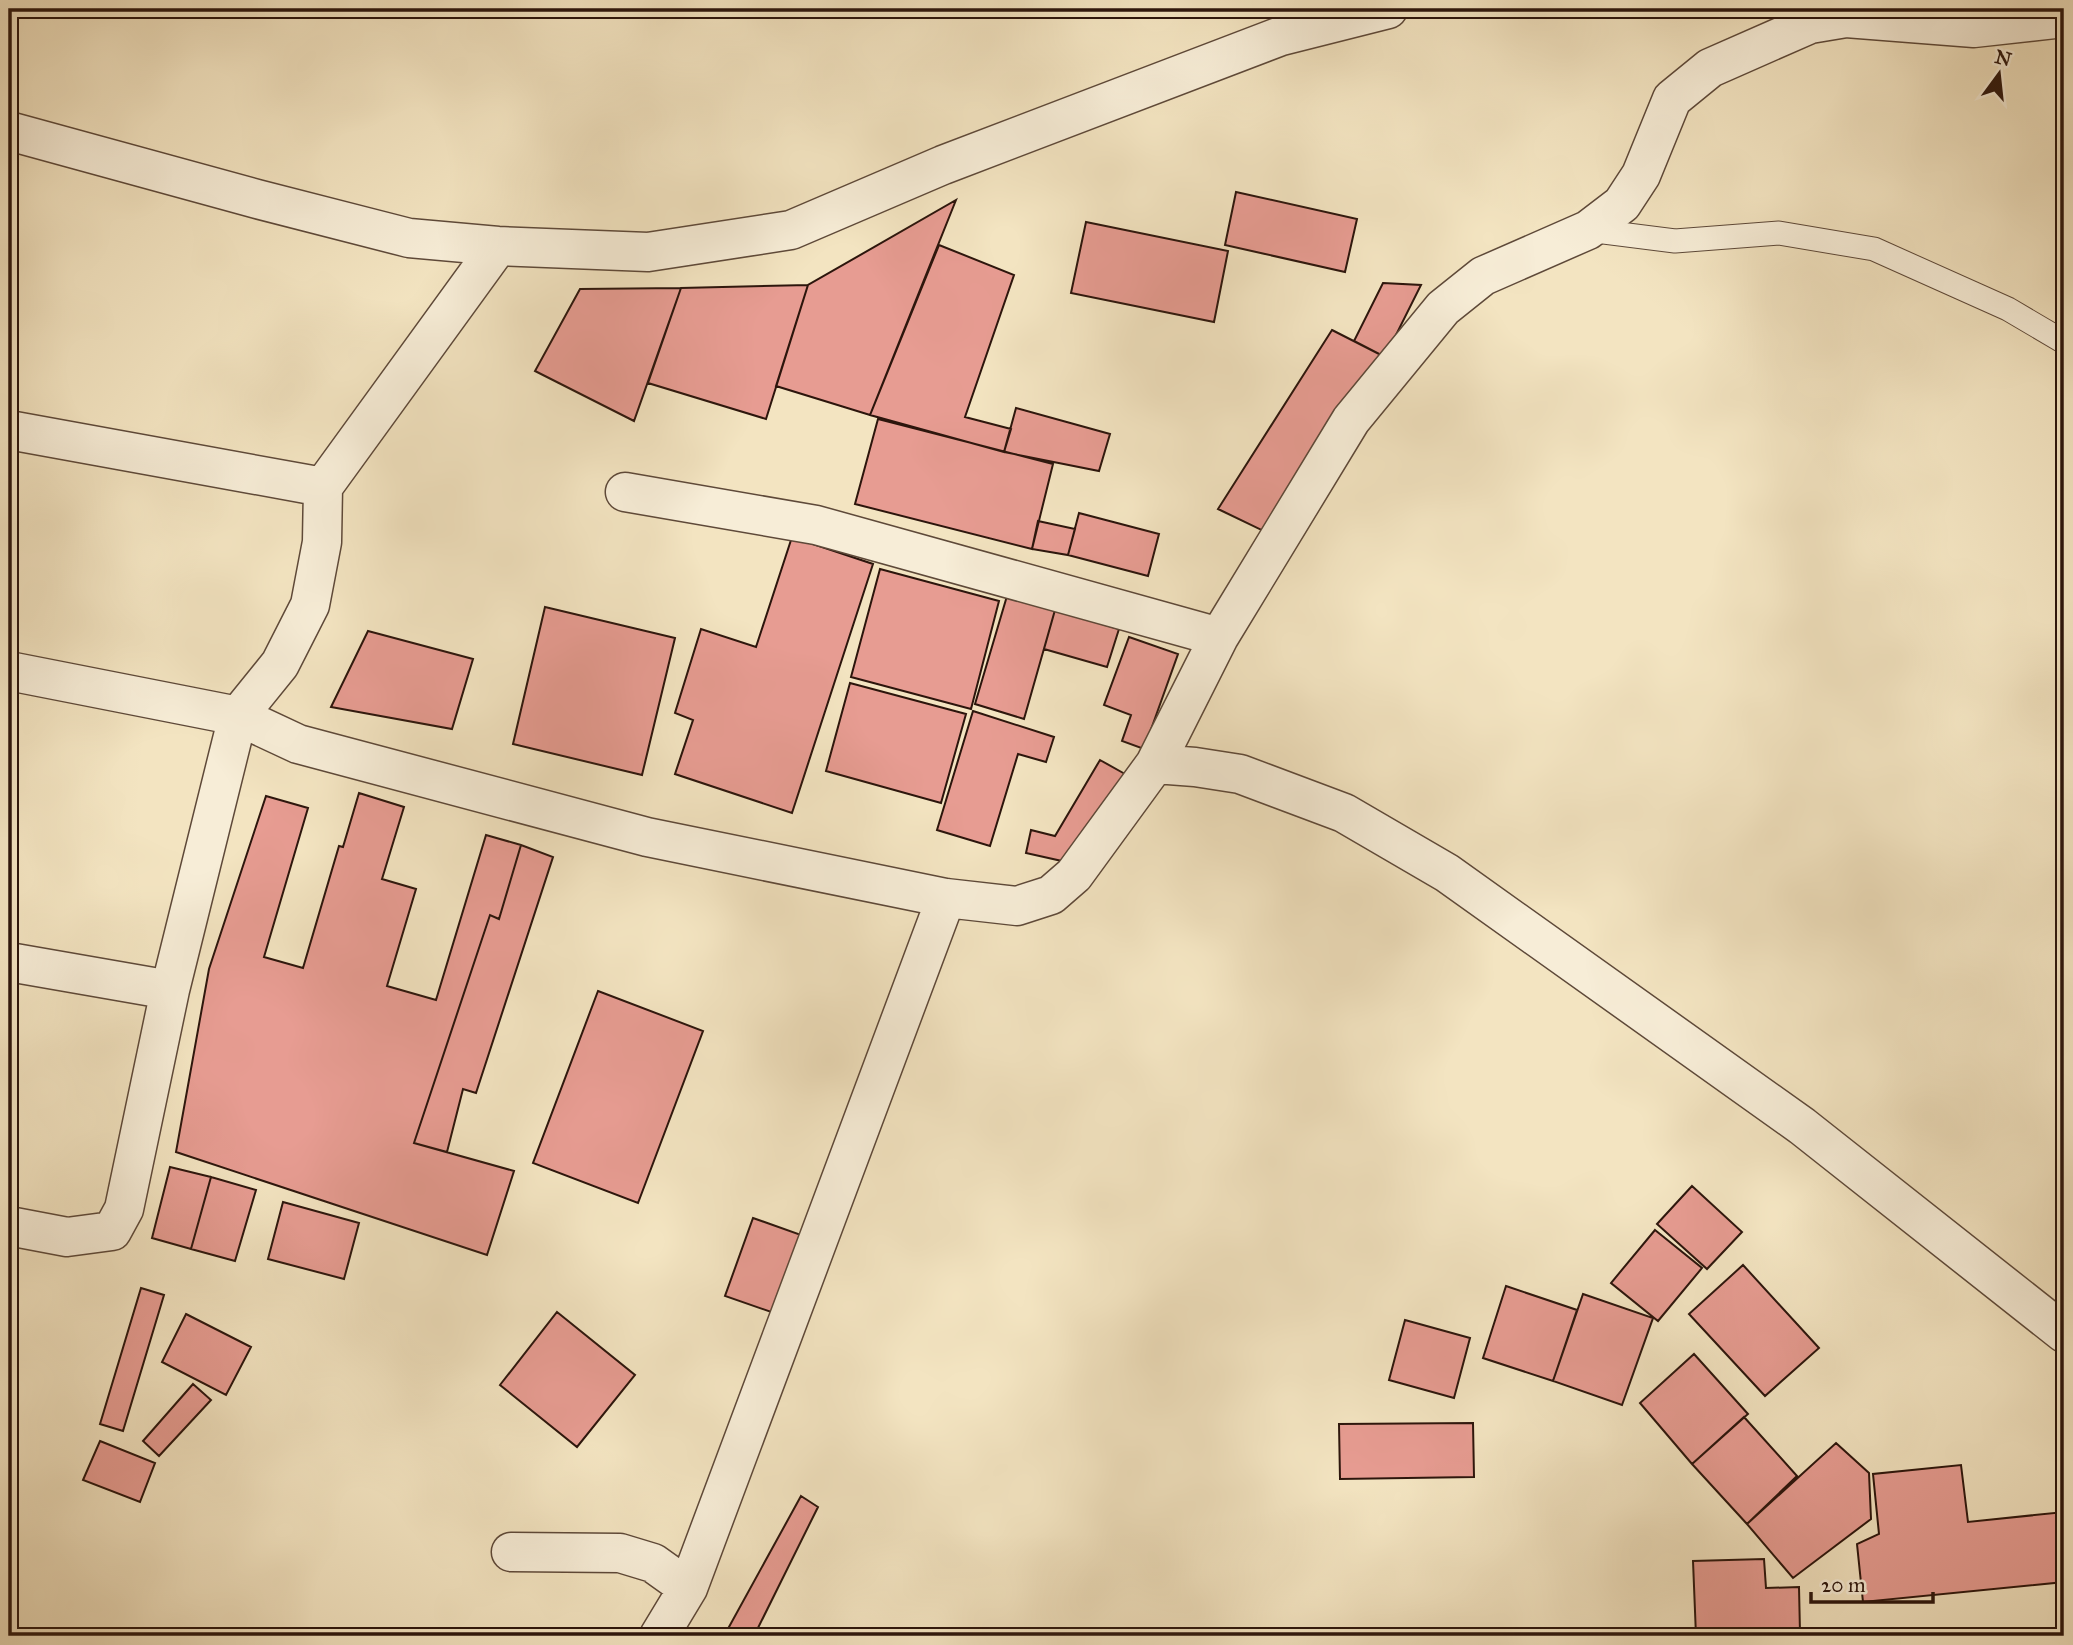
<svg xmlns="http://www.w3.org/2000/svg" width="2073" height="1645" font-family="'IM FELL Great Primer',serif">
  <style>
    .building { fill: #e79c92; stroke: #2c150c; stroke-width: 2 }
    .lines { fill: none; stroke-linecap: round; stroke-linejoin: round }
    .service-casing { stroke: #5e4939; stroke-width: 25 }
    .minor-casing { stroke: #5e4939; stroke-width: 41 }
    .service { stroke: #f7edd7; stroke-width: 23 }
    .minor { stroke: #f7edd7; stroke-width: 38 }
  </style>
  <rect width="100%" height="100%" fill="#f3e4c1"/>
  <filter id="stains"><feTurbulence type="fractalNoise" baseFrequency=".00286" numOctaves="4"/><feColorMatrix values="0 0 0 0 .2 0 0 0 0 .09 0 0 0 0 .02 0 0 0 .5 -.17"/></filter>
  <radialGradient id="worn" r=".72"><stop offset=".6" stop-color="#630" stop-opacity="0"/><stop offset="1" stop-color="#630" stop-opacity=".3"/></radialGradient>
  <path class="building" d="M1236,192L1357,219L1345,272L1225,245Z
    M956,200L870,415L776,386L808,285Z
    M1086,222L1228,251L1214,322L1071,293Z
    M939,245L1014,275L965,417L1011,429L1004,452L870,415Z
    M1383,283L1421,285L1385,357L1354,341Z
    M808,285L766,419L648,383L681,288Z
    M681,288L634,421L535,371L580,289Z
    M1332,330L1385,357L1272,535L1218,509Z
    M1016,408L1110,434L1099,471L1004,452Z
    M878,419L1053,464L1032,549L855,504Z
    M1079,513L1159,534L1148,576L1068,555Z
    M1038,521L1075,529L1068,555L1032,549Z
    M792,537L873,564L792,813L675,774L693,720L675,713L701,629L756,647Z
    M880,569L999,601L971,709L851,677Z
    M1007,596L1055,610L1024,719L975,704Z
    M545,607L675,638L642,775L513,744Z
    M1055,610L1119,629L1107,667L1044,649Z
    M368,631L473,659L452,729L331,707Z
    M1129,637L1178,654L1144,749L1122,741L1131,715L1104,705Z
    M850,683L966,714L941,803L826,771Z
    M973,711L1054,737L1046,762L1018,754L990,846L937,830Z
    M1100,760L1125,774L1071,863L1026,853L1031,830L1055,836Z
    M359,793L404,807L382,879L416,889L387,986L436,1000L486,835L521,845L499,919L490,915L414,1143L514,1171L487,1255L176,1152L209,969L266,796L308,808L264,957L303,968L339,846L343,847Z
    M521,845L553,857L476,1093L463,1089L447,1152L414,1143L490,915L499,919Z
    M598,991L703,1031L638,1203L533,1163Z
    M170,1167L211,1177L191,1249L152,1238Z
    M211,1177L256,1190L235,1261L191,1249Z
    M1692,1186L1742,1232L1707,1269L1657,1224Z
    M283,1202L359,1223L344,1279L268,1259Z
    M753,1218L804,1236L777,1314L725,1296Z
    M1655,1230L1702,1268L1658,1321L1611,1283Z
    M1743,1265L1819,1348L1765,1396L1689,1314Z
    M1506,1286L1577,1310L1553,1381L1483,1358Z
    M141,1288L164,1295L123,1431L100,1424Z
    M1583,1294L1653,1318L1622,1405L1553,1381Z
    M557,1312L635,1375L577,1447L500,1385Z
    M186,1314L251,1347L226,1395L162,1362Z
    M1405,1320L1470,1338L1454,1398L1389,1380Z
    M1694,1354L1748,1414L1692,1464L1640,1403Z
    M193,1384L211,1400L159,1456L143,1441Z
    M1744,1417L1797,1476L1747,1524L1692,1464Z
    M1473,1423L1474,1477L1340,1479L1339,1424Z
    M100,1441L155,1463L140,1502L83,1480Z
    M1836,1443L1869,1473L1871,1519L1793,1578L1747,1524Z
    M1961,1465L1968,1522L2064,1512V1582L1863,1602L1857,1544L1879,1534L1873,1474Z
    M801,1496L818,1507L754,1636H724Z
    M1764,1559L1766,1588L1799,1587L1800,1633L1696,1636L1693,1561Z"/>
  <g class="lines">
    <g class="service-casing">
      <path id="service" d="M1588,230L1675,241L1779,233L1874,249L2008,309L2064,342"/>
    </g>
    <g class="minor-casing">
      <path id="minor" d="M1829,9L1846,18L1974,28L2064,18
        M9,131L257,199L409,238L498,246L648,252L791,230L943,165L1281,36L1388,9
        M9,430L323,487
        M625,492L816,525L1219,637
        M9,671L238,716L298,744L647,837L946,898L1017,906L1051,895L1074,875L1155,764L1195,767L1240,774L1344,813L1447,873L1802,1126L2064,1333
        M1155,764L1219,637L1351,420L1443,308L1483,276L1588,230L1622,204L1641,175L1672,99L1710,68L1810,24L1846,18
        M9,962L170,990
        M9,1226L67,1237L112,1231L124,1209L170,990L238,716L280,664L310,605L322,542L323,487L498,246
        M511,1552L620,1553L653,1563L688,1588
        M659,1636L688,1588L946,898"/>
    </g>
    <use href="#service" class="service"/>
    <use href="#minor" class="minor"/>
  </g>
  <rect width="2073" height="1645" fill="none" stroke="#f3e4c1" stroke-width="35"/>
  <rect x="10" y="10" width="2052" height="1624" fill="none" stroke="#2c150c" stroke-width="3.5"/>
  <rect x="18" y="18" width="2038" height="1610" fill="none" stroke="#2c150c" stroke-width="2"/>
  <g transform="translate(1999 74) rotate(15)" stroke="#f7edd7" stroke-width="5" paint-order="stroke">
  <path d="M0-5L12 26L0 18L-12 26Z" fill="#2c150c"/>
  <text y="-10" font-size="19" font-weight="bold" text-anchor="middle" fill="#2c150c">N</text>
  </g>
  <path d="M1811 1592v10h122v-10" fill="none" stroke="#2c150c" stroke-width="3.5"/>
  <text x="1821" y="1592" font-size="21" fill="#2c150c" stroke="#f7edd7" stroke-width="5" paint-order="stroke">20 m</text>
  <rect width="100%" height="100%" filter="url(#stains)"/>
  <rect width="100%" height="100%" fill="url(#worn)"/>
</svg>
